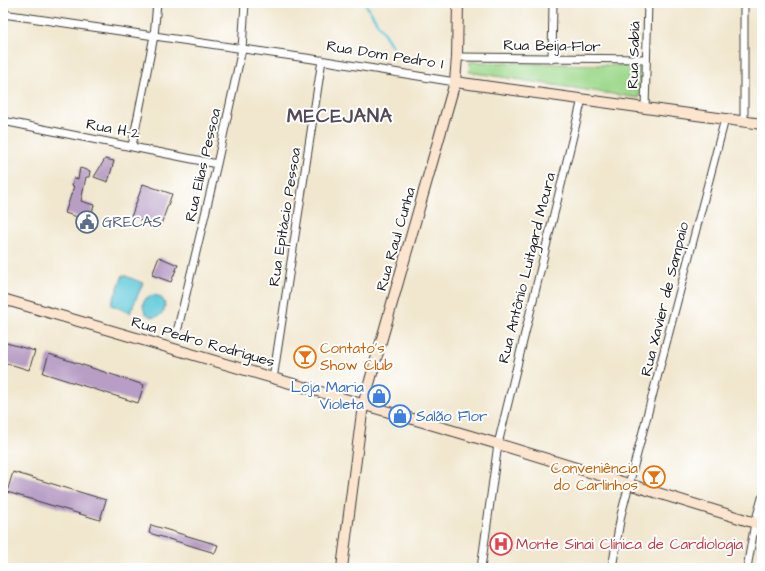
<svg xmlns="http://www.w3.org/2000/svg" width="765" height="571" font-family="'Architects Daughter',sans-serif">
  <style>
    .green { fill: #9ed98c; stroke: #5d7a54 }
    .water { fill: #5fc9da; stroke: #3e727b }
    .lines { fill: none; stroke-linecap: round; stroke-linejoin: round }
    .stream { stroke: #5fc9da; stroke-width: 2.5 }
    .building { fill: #b89ec5 }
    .street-casing { stroke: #3c3a37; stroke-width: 9 }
    .secondary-casing { stroke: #3c3a37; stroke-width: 12 }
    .street { stroke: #fff; stroke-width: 7 }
    .secondary { stroke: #fbe5cf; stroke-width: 10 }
    .labels { text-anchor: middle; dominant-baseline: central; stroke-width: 4; stroke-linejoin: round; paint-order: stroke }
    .street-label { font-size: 15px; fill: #1c1c1c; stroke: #fff }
    .service-label { font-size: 15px; fill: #4e5e75; stroke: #fff; text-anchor: start }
    .food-label { font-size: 15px; fill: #c56008; stroke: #fff; text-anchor: start }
    .shop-label { font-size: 15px; fill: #366cbe; stroke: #fff; text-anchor: end }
    .health-label { font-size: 15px; fill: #be3a42; stroke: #fff; text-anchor: start }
    .district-label { font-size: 19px; font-weight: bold; letter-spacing: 1px; fill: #534a57; stroke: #fff }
  </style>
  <rect width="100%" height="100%" fill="#fff"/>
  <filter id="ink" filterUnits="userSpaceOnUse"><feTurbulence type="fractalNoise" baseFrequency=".025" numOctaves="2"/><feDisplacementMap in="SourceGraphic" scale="8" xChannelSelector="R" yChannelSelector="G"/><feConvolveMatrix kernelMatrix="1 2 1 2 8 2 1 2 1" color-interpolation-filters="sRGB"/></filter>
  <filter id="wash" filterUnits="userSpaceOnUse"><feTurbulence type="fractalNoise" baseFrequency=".012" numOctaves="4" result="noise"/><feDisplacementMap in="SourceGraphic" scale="16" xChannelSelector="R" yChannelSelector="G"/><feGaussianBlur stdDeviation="0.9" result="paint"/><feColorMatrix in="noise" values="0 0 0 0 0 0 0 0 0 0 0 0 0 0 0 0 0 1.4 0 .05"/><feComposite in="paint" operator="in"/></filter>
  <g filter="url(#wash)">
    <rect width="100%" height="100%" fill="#f1e7cf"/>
    <path class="green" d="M470,62L639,66V98L469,72Z"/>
    <path class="water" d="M123,275L143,283L130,313L111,305Z
      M143 306a11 11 0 1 1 22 0a11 11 0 1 1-22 0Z"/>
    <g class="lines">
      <path class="stream" d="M365,3L398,56"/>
    </g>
    <g id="blocks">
      <path class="building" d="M105,159L114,161L108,182L94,177Z
        M80,168L90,171L89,177H86L81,201L94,205L90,221L65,213L74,186H72L74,178L78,179Z
        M143,184L172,194L160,227L131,217Z
        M159,257L178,265L171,282L152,275Z
        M3,342L35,351L29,370L3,362Z
        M49,354L144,385L138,403L43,373Z
        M13,472L106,500L100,520L7,492Z
        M151,525L218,545L215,553L149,533Z"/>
    </g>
  </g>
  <g filter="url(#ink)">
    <use href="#blocks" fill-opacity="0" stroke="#3c3a37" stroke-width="1"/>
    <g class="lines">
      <g class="street-casing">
        <path id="street" d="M3,14L313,59L455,82
          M457,57L646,59
          M552,59L553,3
          M645,108L648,3
          M3,121L217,164
          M744,121V3
          M132,146L154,36L157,3
          M177,332L217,164L242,49L245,3
          M273,379L322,60
          M481,568L498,444L582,99
          M612,568L621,515L725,119
          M747,568L755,523L762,498"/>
      </g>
      <g class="secondary-casing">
        <path id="secondary" d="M455,82L762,124
          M3,299L498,444L762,525
          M342,568L363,405L455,82L457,57L458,3"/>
      </g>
      <use href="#street" class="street"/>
      <use href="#secondary" class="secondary"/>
    </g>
  </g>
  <defs>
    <g id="civic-ring" transform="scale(1.15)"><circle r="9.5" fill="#fff" stroke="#5c6f8a" stroke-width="1.5"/><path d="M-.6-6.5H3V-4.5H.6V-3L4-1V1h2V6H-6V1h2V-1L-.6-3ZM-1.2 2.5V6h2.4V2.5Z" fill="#5c6f8a"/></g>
    <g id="bar-ring" transform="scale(1.15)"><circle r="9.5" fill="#fff" stroke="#e8710a" stroke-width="1.5"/><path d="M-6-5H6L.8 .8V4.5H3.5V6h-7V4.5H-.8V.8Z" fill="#e8710a"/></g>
    <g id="shop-ring" transform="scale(1.15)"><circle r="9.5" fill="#fff" stroke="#3f7fe0" stroke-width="1.5"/><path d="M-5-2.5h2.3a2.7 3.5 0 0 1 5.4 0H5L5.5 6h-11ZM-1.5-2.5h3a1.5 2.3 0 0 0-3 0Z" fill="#3f7fe0"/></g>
    <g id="hospital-ring" transform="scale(1.15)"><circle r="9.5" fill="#fff" stroke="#e0444e" stroke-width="1.5"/><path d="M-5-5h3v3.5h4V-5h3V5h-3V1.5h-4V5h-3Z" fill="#e0444e"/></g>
  </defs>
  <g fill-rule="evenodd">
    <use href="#civic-ring" x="87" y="222"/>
    <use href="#bar-ring" x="305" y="357"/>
    <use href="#shop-ring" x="379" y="396"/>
    <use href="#shop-ring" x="400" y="416"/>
    <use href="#bar-ring" x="654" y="477"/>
    <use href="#hospital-ring" x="501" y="544"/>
  </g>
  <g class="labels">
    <g class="street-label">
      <text transform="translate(552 46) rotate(1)">Rua Beija-Flor</text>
      <text transform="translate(385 55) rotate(9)">Rua Dom Pedro I</text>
      <text transform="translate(634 55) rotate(-88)">Rua Sabiá</text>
      <text transform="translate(113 129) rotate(11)">Rua H-2</text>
      <text transform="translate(203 165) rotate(-77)">Rua Elias Pessoa</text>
      <text transform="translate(285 217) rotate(-81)">Rua Epitácio Pessoa</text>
      <text transform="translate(396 239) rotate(-74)">Rua Raul Cunha</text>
      <text transform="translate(527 268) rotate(-76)">Rua Antônio Luitgard Moura</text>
      <text transform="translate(665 299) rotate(-76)">Rua Xavier de Sampaio</text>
      <text transform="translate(203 342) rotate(16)">Rua Pedro Rodrigues</text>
    </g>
    <g class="service-label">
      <text x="102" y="222">GRECAS</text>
    </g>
    <g class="food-label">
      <text x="320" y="348">Contato's<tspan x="320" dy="17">Show Club</tspan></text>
      <text x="638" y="468" text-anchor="end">Conveniência<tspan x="638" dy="17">do Carlinhos</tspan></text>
    </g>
    <g class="shop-label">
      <text x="364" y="387">Loja Maria<tspan x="364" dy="17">Violeta</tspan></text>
      <text x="416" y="416" text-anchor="start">Salão Flor</text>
    </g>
    <g class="health-label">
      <text x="516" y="544">Monte Sinai Clínica de Cardiologia</text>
    </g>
    <g class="district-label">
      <text x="340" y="116">MECEJANA</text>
    </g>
  </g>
  <rect width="765" height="571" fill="none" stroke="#fff" stroke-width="16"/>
</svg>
